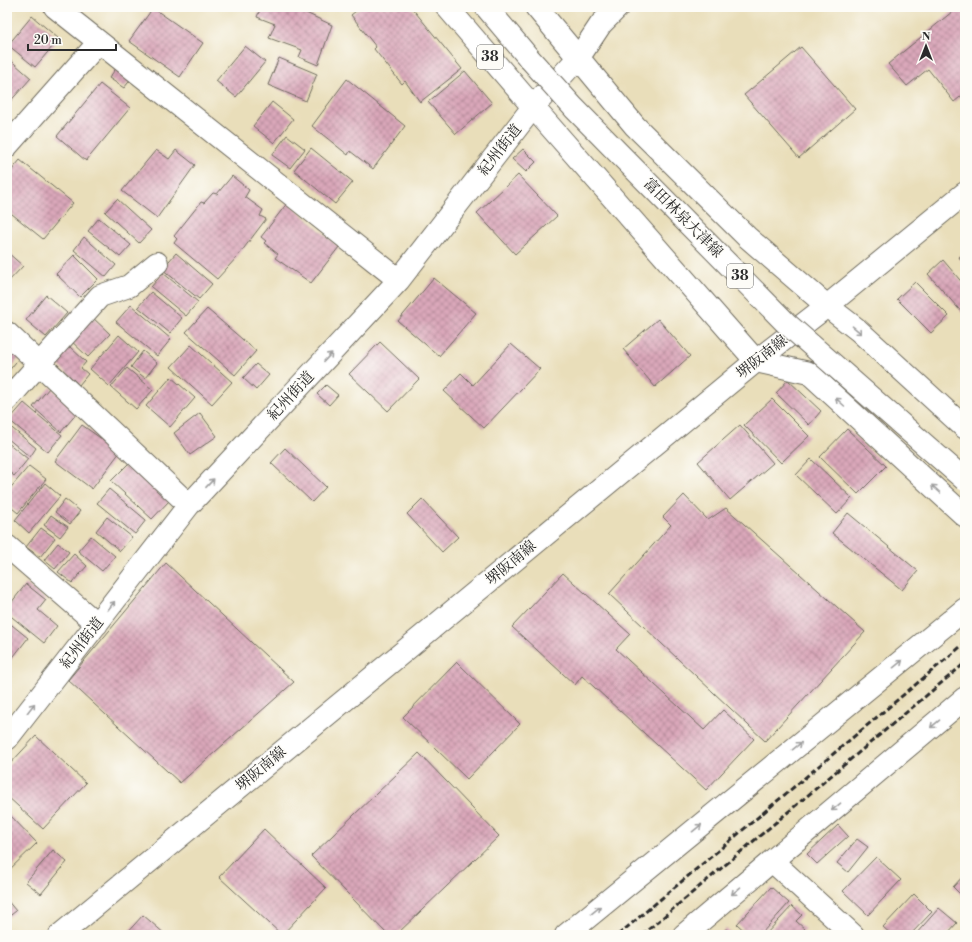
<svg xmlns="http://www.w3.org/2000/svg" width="972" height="942" font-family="'Libre Bodoni','Noto Serif JP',serif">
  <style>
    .building { fill: url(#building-cross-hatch) }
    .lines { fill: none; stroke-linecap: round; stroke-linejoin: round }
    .minor-casing { stroke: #6e6a5d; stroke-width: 24 }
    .major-casing { stroke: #6e6a5d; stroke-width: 24 }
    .minor { stroke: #fff; stroke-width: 22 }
    .major { stroke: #fff; stroke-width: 22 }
    .rail { stroke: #2b2b2b; stroke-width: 3; stroke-dasharray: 6 3; stroke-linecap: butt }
    .major-bridge-casing { stroke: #6e6a5d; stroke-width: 24; stroke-linecap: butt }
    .major-bridge { stroke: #fff; stroke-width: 22 }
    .oneway { stroke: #a0a0a0 }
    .labels { text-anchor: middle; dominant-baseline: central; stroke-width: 3; stroke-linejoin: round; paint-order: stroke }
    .shield { fill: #fdfcf7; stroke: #6a6a68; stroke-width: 1 }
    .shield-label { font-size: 14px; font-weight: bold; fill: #2b2b2b }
    .street-label { font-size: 15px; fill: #2b2b2b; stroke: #fdfcf7 }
  </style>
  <defs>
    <pattern id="building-cross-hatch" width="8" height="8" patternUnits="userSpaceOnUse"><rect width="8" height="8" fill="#daa7ba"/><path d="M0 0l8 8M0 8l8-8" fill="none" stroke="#b18897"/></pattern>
  </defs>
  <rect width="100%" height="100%" fill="#fdfcf7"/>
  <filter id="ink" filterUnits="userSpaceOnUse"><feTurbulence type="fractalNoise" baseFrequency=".025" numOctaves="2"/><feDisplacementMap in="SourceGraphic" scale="8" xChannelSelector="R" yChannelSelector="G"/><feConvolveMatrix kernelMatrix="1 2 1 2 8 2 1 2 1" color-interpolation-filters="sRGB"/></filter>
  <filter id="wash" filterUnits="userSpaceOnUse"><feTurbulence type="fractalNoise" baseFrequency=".012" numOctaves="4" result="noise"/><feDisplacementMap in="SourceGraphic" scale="16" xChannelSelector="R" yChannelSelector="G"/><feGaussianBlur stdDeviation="0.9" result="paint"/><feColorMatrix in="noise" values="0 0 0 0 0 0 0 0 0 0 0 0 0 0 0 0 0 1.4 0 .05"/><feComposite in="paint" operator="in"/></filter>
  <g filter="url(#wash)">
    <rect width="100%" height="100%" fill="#e9deba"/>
    <g id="blocks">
      <path class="building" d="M261,7H293L332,25L318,65L299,57L302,50L269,38L275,24L257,17Z
        M361,7H411L462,69L420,102L405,81L402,84L374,49L376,47L351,15Z
        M958,7H965V93L954,102L928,69L907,86L888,64Z
        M153,8L203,43L180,77L129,41Z
        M32,16L59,39L35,67L8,45Z
        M245,46L265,62L236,97L216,81Z
        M801,47L855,109L799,158L744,95Z
        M7,57L31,78L7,105Z
        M279,58L317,74L306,101L268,85Z
        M117,67L132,78L124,88L109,78Z
        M465,71L492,103L456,134L428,102Z
        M347,79L405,126L373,169L350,151L348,155L312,126Z
        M100,84L130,108L86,161L57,136Z
        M272,102L293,119L274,143L253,126Z
        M287,135L305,149L290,168L272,155Z
        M311,148L353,182L335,204L294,170Z
        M523,149L536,162L526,172L512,159Z
        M156,150L169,159L176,150L195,165L157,218L122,191Z
        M20,160L73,203L43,239L7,210V176Z
        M518,175L557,216L515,254L477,213Z
        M232,176L249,190L245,197L263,210L260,216L266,219L238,256L217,279L174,243L177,239L174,236L201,202L204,203L213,193L217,194Z
        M117,199L151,230L139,243L105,212Z
        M288,202L339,247L311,283L275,258L278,254L264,243L266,241L261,237Z
        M99,218L131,245L120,257L88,231Z
        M84,237L116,265L106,277L74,250Z
        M7,252L23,266L7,283Z
        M176,253L212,284L199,299L162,269Z
        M965,253V266L959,257Z
        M74,255L98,279L80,297L56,274Z
        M943,260L965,286V316L928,274Z
        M163,273L198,302L186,316L151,287Z
        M434,278L476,313L439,356L398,321Z
        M915,282L949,316L931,333L897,299Z
        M151,292L182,318L170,333L138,307Z
        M46,295L67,313L46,337L26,320Z
        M131,305L171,339L157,356L116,322Z
        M207,309L256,351L235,375L186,332Z
        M90,315L110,334L88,357L68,338Z
        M658,319L690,356L655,387L623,349Z
        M119,335L138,352L109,386L90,369Z
        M380,342L419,379L388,411L349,374Z
        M511,344L540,369L484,428L444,391L461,373L473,385Z
        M191,345L232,382L212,404L171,367Z
        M7,346L20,357L7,373Z
        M69,346L86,362L81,368L88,374L79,385L55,362Z
        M143,351L157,363L145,378L131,367Z
        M256,364L269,375L256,390L243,378Z
        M127,368L153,390L136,409L111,387Z
        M171,377L195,398L170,427L146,406Z
        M788,380L821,411L809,425L776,393Z
        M326,385L338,395L329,405L317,394Z
        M50,387L78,412L61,432L33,407Z
        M772,399L809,436L781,463L744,425Z
        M24,403L62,435L48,452L9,420Z
        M200,413L217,436L190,455L174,433Z
        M7,424L36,448L30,457L7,438Z
        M82,425L120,452L92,489L55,461Z
        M740,425L773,463L730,500L698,462Z
        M847,429L886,466L858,494L820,457Z
        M7,442L28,459L14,476L7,470Z
        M285,448L326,487L312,502L271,463Z
        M811,459L852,498L837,514L796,475Z
        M130,462L170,500L152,519L111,481Z
        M29,466L46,479L18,513L7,504V492Z
        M45,483L60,496L29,533L15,520Z
        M109,489L146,520L135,534L97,503Z
        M684,495L708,520L726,508L865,632L765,741L609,594L671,525L663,517Z
        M65,499L80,511L70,524L55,512Z
        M422,499L458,537L442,552L407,514Z
        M848,513L918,571L902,590L832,533Z
        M51,515L68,527L60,537L44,525Z
        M107,517L132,537L120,551L96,531Z
        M41,528L55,538L40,557L26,547Z
        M91,536L115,556L102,571L78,551Z
        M58,543L69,552L55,569L44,560Z
        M74,554L87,566L72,583L58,572Z
        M166,563L294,682L180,783L68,680Z
        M563,573L630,634L616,649L704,730L723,710L754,739L706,790L582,676L575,685L512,627Z
        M26,584L46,600L38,610L57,626L44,643L7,613V608Z
        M7,621L28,638L7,665Z
        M457,662L520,724L467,779L403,717Z
        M36,736L86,783L43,829L7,796V767Z
        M419,753L499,836L396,935H388L311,856Z
        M7,812L37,843L7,872Z
        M838,825L848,836L817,864L807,854Z
        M264,829L326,888L282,935L219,877Z
        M857,839L868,847L848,872L837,863Z
        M53,850L67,862L41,894L26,882Z
        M876,857L901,880L868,915L843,891Z
        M965,874V899L953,887Z
        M771,887L789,903L760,935H749L737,924Z
        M914,894L932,912L910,935H892L883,927Z
        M7,900L16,911L7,918Z
        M792,906L802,915L796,921L805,929L800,935H765Z
        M939,908L957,923L946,935H915Z
        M143,915L166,935H125Z
        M726,929L733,935H720Z"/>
    </g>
  </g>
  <g filter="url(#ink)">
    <use href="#blocks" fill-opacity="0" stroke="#6e6a5d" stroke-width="1"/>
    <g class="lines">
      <g class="minor-casing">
        <path id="minor" d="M55,7L399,280
          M7,146L99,42
          M827,306L858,330L965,428
          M7,333L189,505
          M756,361L809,373L965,516
          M7,400L100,296L129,286L157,263
          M7,546L97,624
          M7,739L189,505L399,280L533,107L579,57L601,24L618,7
          M772,861L853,935
          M566,935L965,609
          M684,935L965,698"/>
      </g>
      <g class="major-casing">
        <path id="major" d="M447,7L533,107L756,361
          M486,7L529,58
          M536,7L635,126L747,237L827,306
          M60,935L756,361L827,306L965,193"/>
      </g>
      <use href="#minor" class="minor"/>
      <use href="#major" class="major"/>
      <path class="rail" d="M618,935L965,643
        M642,935L965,663"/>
      <g class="major-bridge-casing">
        <path id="major-bridge" d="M529,58L574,108L786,323L965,480"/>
      </g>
      <use href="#major-bridge" class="major-bridge"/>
    </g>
    <defs><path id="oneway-shaft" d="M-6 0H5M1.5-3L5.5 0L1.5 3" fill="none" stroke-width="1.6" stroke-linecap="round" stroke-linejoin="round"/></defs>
    <g class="oneway">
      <use href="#oneway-shaft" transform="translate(857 330) rotate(40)"/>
      <use href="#oneway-shaft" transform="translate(328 357) rotate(-47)"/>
      <use href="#oneway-shaft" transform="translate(840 402) rotate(-138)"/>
      <use href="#oneway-shaft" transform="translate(210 483) rotate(-47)"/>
      <use href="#oneway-shaft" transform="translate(936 489) rotate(-138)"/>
      <use href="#oneway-shaft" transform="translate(111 606) rotate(-52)"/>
      <use href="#oneway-shaft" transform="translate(898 664) rotate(-39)"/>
      <use href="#oneway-shaft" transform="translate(31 708) rotate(-52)"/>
      <use href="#oneway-shaft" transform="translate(935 724) rotate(140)"/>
      <use href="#oneway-shaft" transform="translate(797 746) rotate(-39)"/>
      <use href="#oneway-shaft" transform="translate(836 807) rotate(140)"/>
      <use href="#oneway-shaft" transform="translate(697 828) rotate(-39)"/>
      <use href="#oneway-shaft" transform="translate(736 891) rotate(140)"/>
      <use href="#oneway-shaft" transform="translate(596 910) rotate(-39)"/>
    </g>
  </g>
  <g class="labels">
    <g class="shield">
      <rect x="477" y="45" width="26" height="24" rx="3"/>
      <rect x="727" y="264" width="26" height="24" rx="3"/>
    </g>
    <g class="shield-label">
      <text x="490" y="57">38</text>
      <text x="740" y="276">38</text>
    </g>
    <g class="street-label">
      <text transform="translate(500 150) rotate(-52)">紀州街道</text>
      <text transform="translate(683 218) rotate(45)">富田林泉大津線</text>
      <text transform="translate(762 357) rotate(-38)">堺阪南線</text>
      <text transform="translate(291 396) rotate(-47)">紀州街道</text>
      <text transform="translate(511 563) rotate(-40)">堺阪南線</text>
      <text transform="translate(82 643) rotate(-52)">紀州街道</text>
      <text transform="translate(261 769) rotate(-40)">堺阪南線</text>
    </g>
  </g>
  <rect width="972" height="942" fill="none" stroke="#fdfcf7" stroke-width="24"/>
  <g transform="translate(926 46)" stroke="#fdfcf7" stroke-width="3" paint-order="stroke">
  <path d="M0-3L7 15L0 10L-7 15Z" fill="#2b2b2b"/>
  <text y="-6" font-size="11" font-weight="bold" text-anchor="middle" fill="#2b2b2b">N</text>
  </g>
  <path d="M28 44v6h88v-6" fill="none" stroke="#2b2b2b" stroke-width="2"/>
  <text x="34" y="44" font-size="12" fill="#2b2b2b" stroke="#fdfcf7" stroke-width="3" paint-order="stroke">20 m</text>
</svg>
